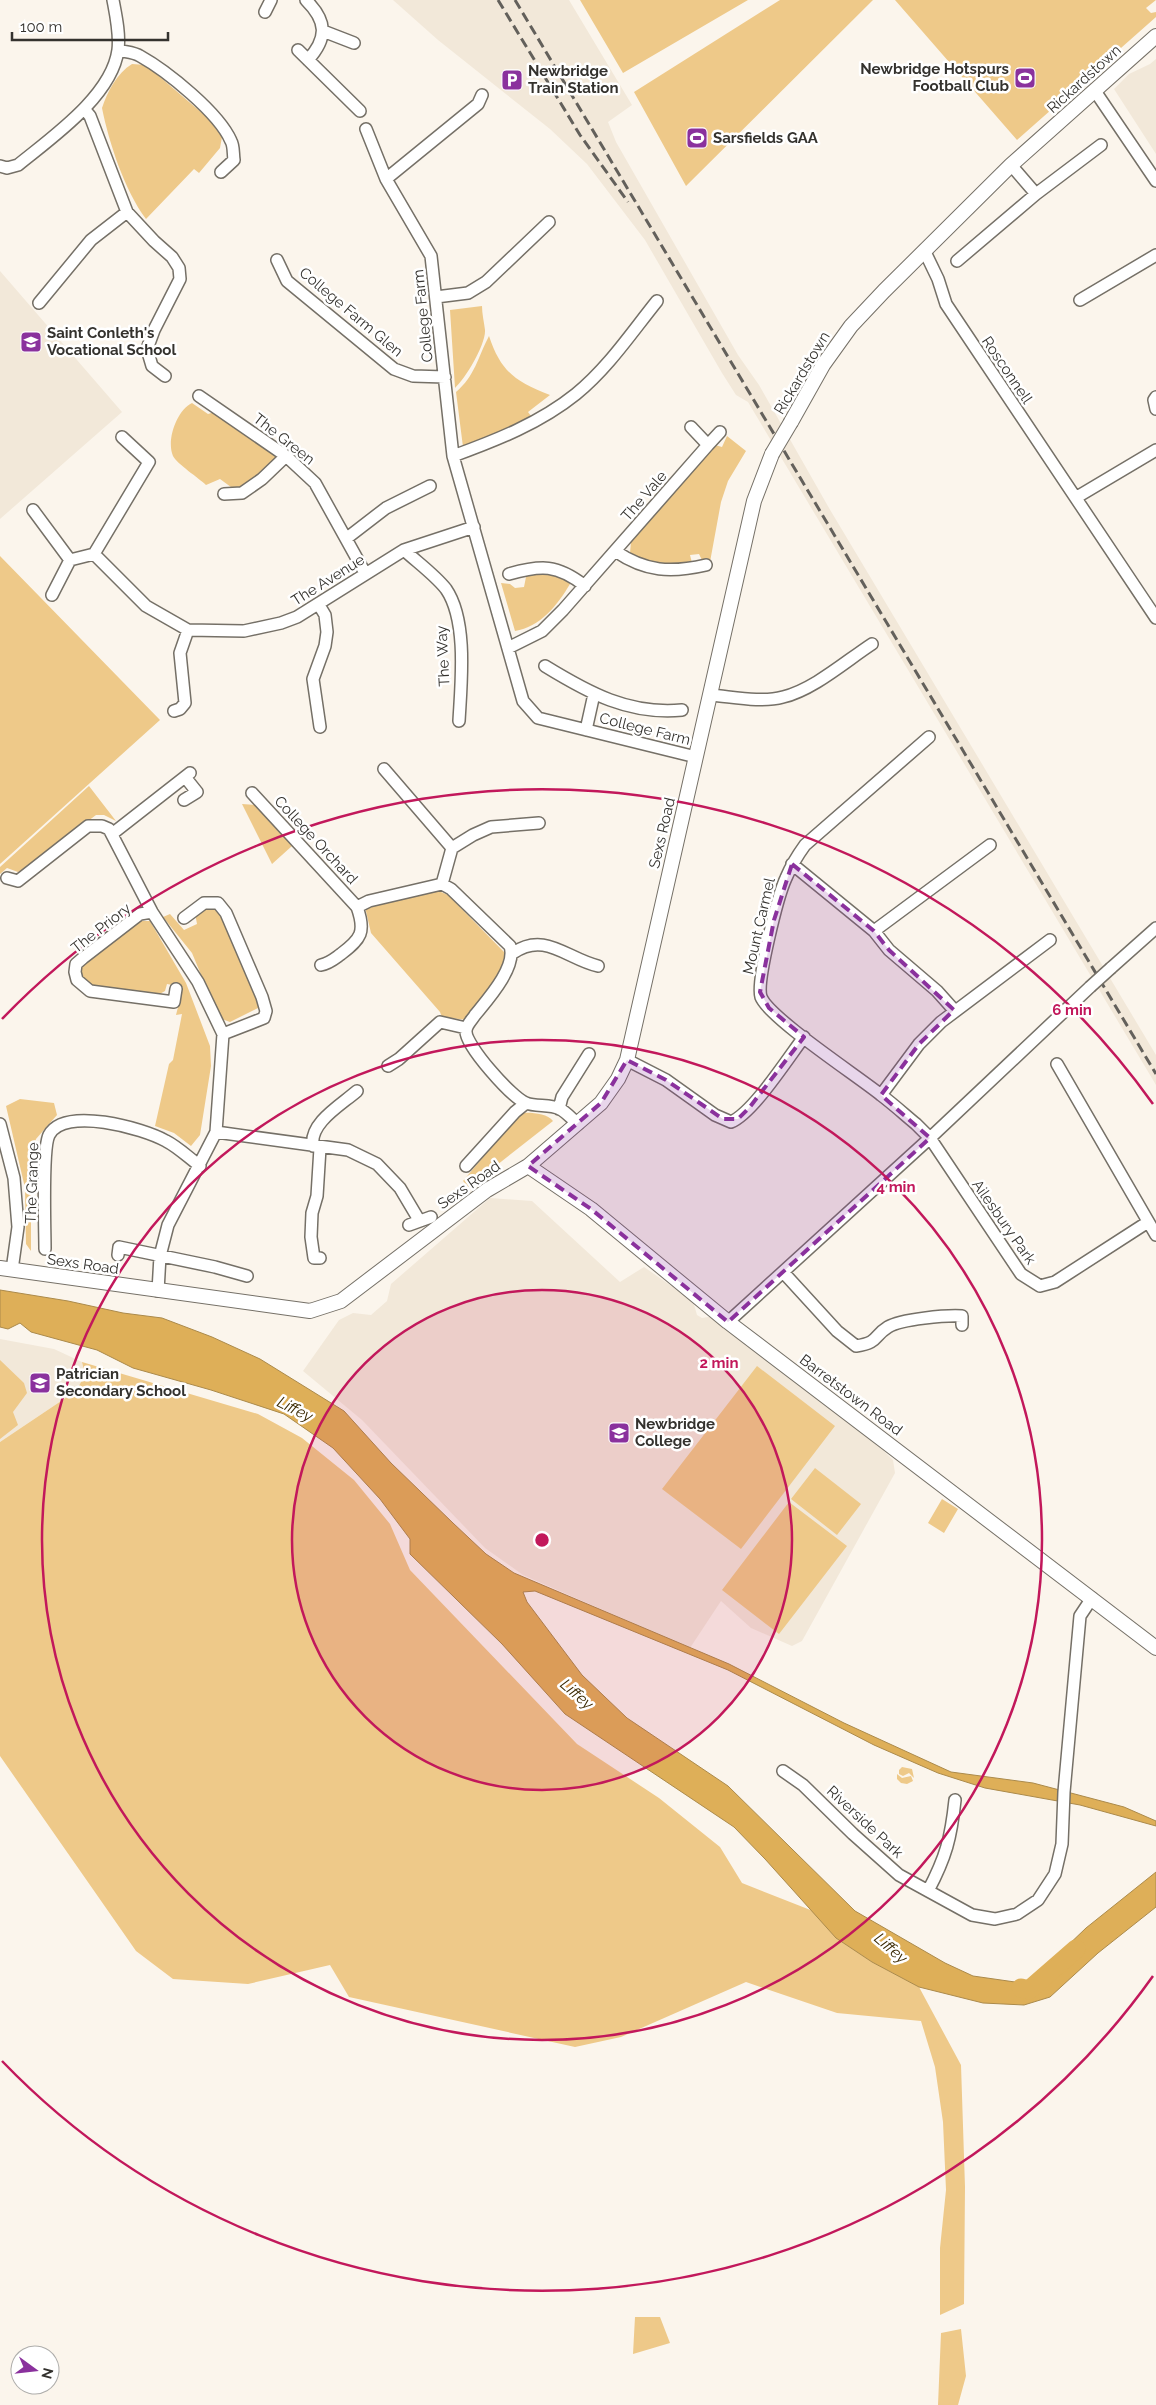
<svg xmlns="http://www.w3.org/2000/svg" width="1156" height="2405" font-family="Raleway,sans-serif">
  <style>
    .built { fill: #f2e8d9 }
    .green { fill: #eec989 }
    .water { fill: #deaf58; stroke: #ab8a4b }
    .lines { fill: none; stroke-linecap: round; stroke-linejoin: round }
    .river { stroke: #deaf58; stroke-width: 19 }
    .minor-casing { stroke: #757067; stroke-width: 14 }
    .tertiary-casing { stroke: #757067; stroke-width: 16 }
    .minor { stroke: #fff; stroke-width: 11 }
    .tertiary { stroke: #fff; stroke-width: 14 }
    .rail { stroke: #63605b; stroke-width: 3; stroke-dasharray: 10 5; stroke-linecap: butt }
    .minor-bridge-casing { stroke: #757067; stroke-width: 14; stroke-linecap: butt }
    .tertiary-bridge-casing { stroke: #757067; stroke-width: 16; stroke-linecap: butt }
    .minor-bridge { stroke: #fff; stroke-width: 11 }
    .tertiary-bridge { stroke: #fff; stroke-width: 14 }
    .marked { fill: #8a319d; fill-opacity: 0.2; stroke: #8a319d; stroke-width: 4; stroke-dasharray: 10 6; stroke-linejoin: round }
    .ring { fill: none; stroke: #c2185b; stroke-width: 2.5 }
    .labels { text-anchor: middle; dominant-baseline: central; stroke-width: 5; stroke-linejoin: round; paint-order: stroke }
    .poi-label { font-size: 15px; font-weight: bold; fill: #34322e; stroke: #fff; text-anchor: start }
    .street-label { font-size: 15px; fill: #34322e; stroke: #fff }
    .water-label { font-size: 16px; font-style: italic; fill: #3a2801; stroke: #fff }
    .centre { fill: #c2185b; stroke: #fff; stroke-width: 2.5 }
    .ring-label { font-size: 15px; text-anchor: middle; font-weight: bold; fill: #c2185b; stroke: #fff; stroke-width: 5; stroke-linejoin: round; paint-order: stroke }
  </style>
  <rect width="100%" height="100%" fill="#fbf5ec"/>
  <path class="built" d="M393,0H569L632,105L608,122L616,142L738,355L759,385L829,508L1156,1055V1085L748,402L736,395L722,373L645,240L587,164L550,129L438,40Z
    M1156,59V154L1114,89L1129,74L1150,64Z
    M0,271L122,412L0,519Z
    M490,1198L532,1201L620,1282L644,1267L693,1301L697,1315L702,1318L714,1316L883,1450L893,1460L895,1473L802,1641L792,1646L751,1628L721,1601L690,1648L523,1575L485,1548L362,1420L303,1371L339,1320L353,1313L371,1315L387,1301L391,1284Z
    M0,1339L54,1349L82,1362L85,1375L76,1391L0,1442Z"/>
  <path class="green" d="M580,0H748L623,73Z
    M780,0H873L686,186L634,92Z
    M895,0H1156L1146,8L1151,13L1156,12V17L1017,140Z
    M132,64L146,65L209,119L222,137L220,148L199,173L194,169L146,219C125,191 109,143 102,108C107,92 117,73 132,64Z
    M482,306C482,314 484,322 485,330C486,344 466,378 455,388L450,310Z
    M489,336C501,372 515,381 550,395L528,412L534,420L463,447L456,392C475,376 478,357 489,336Z
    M192,403L208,414L215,412L273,452L276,457L243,488L235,490L220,479L206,485C199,478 177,464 173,456C166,440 177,410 192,403Z
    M727,436L746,451L728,481L721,502L710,562L702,560L699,554L690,555L692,563L667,567L635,557L630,553L631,542L715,445L722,447Z
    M0,556L160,720L0,864Z
    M532,572L564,576L570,584C557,606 540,627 515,631L501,583L510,584L515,588L524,587L526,577Z
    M89,786L116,821L104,815H96L26,868L18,872L7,868L0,874V867Z
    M242,804L257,805L292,846L272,864Z
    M433,892H441L448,895L505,953V967L467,1020L442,1017L440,1012L371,933L365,907Z
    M208,906L216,909L222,915L258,1000V1008L230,1022L219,1018L192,953L163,917L170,914L184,930L197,924L195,913Z
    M139,921H150L186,983L210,1046L211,1066L200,1135L191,1146L174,1133L155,1126L169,1064L173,1060L182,1014L176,1015L183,987L167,984L165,991L156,996L92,986L84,979L80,969L91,958Z
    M20,1099L54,1103L57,1115L36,1139L31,1160V1251L26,1244L25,1188L6,1106Z
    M520,1113C530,1112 547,1113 553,1121L469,1187L463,1181Z
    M0,1360L24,1383L27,1393L13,1412L18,1425L0,1439Z
    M82,1362L258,1414L302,1438L354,1480L390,1524L410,1570L577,1744L659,1798L720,1847L742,1883L813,1911L836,1938L872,1962L919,1987L961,2065L965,2187L964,2304L940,2315V2248L946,2190L943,2122L935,2067L921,2021L837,2013L746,1982L621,2037L575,2047L349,1997L330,1965L248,1984L173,1979L136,1951L0,1756V1442L76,1391L85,1375Z
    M757,1366L835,1426L741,1549L662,1489Z
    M815,1468L861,1504L837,1535L791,1499Z
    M942,1499L958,1509L944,1533L928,1523Z
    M789,1502L847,1546L779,1634L722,1590Z
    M902,1767L912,1769L914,1778L909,1773L903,1776L899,1774V1770Z
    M897,1774L902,1778L911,1776L913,1781L907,1784L901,1783L897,1779Z
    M635,2317H660L670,2343L633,2354Z
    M961,2329L966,2376L958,2405H938L941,2333Z"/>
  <path class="water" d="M0,1290L68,1301L123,1313L162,1318L212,1337L260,1359L344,1411L391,1463L453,1523L486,1554L514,1573L729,1664L844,1723L951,1772L1033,1783L1124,1807L1156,1821V1826L1080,1805L985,1788L938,1773L874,1745L728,1670L535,1591L523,1592L527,1602L582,1675L627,1718L728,1786L855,1911L945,1963L973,1976L1015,1982L1048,1978L1055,1971L1062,1951L1086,1928L1156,1872V1907L1098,1953L1050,1997L1024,2005L983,2003L919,1987L872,1962L836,1938L765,1859L734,1827L565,1714L502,1644L410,1554V1539L380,1499L333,1448L284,1414L211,1390L133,1368L97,1350L31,1332L20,1323L8,1329L0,1327Z"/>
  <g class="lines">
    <path class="river" d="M1021,1988L1029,1990L1076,1949"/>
    <g class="minor-casing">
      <path id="minor" d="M306,0C327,21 328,38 308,60
        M265,12L271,0
        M323,31L354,43
        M118,50C125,52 134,52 140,56C167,71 219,113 231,141C234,146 233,154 234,160L221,172
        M298,50L360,111
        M1095,91L1156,181
        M85,110L90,116L127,212L154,241L172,257L179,268L180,279L154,330L147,349L152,366L165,376
        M366,129L386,179L431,256L453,456L523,701L538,718L696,757
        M1011,165L1036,194
        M0,166L7,168L18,165C51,138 112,96 118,50C120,34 116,16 113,0
        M386,179L478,104L482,95
        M925,252L938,279L946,304L1156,618
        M277,260L287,281L394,369L413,376L445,377
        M957,261L1036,194L1101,145
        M436,297L468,293L486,282L549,222
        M1080,300L1156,255
        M39,303L91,240L127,212
        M199,396L286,456L315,483L365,573
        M1156,397L1154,400L1156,409
        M122,437L149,462L94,554L146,606L188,630L244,631L281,623L297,617L404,550L474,527
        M708,445L720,432
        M453,456C497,440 540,423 576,394C608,368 632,332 657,301
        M224,494L242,493L262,479L286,456
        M1077,497L1156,450
        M33,510L70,560L94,554
        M347,538L386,508L430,486
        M404,550C417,562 435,575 446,589C468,621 461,684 459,721
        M615,551C646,572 671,573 706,565
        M509,574C541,565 557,564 585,586
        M52,595L70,560
        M319,605L325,615L327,632L325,646L313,679L320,727
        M508,648L542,631L563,610L708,445L691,427
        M545,666C589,693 629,715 682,710
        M711,695C734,697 761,703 783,697C813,690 846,661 872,644
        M174,711L180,709L185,703L180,653L188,630
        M586,730L594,694
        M929,737L805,845C797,856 791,866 786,878C778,895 756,982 761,997C769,1018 859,1077 881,1095C893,1104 904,1114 916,1124L930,1138L1021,1274L1040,1286L1055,1282L1148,1222
        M384,769L452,848
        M252,793L357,907C366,932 361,939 341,954C334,959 330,963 321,965
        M184,800L197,792L185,777
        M539,823L491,827L473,835L452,848L442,884L451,889L510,946C517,967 488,999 475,1015C472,1020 466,1025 466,1031C465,1045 512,1098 526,1103C536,1107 550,1104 560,1109C566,1112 572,1119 578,1124
        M112,834L190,773
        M792,864L874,931L889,950L937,991L954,1010
        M7,878L18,881L88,826H102L109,829L152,912L198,982L223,1034L216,1132L168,1225L160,1256L158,1291
        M357,907L369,901L442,884
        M152,912L140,914L83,958L76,964L75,972L77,980L90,991L174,1002L176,989
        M184,918L204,903H218L226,913L262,997L266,1011L264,1018L223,1034
        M874,931L990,845
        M513,953C545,931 567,959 598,966
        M1111,968L1156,928
        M627,1060L666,1080L715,1115L731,1122C753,1113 788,1058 804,1037
        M1057,1064L1156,1235
        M388,1066L399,1059L440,1022L466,1028
        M881,1095L919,1044L941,1022L1050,940
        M559,1109L562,1097L589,1054
        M0,1124L14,1178L18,1227L12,1270
        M216,1132L348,1150L377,1164L400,1188L419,1220
        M313,1146C309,1123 341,1105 357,1091
        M320,1148L317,1196L312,1213L311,1237L314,1258H320
        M466,1166L515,1112L526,1103
        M409,1225L431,1217
        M45,1249C45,1229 42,1149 49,1135C64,1106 143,1128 166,1141C178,1147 189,1158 200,1166
        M118,1255L119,1247L215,1267L247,1276
        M783,1272L837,1331L856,1346C880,1342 872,1337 888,1327C901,1319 947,1315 962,1316V1325
        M728,1322L930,1138L1090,987
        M783,1771L803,1785L853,1834L899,1875L972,1915L995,1919L1017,1914L1038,1900L1055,1874L1062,1844L1064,1792L1080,1616L1092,1598
        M928,1891C946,1857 951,1838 955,1800"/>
    </g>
    <g class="tertiary-casing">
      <path id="tertiary" d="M791,422L823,365L851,326L884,291L1011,165L1156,36
        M528,1166L591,1209L728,1322L1156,1648
        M0,1268L310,1311L341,1301L487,1190L528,1166L601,1103L618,1079L627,1060L754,501L772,454"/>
    </g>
    <use href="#minor" class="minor"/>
    <use href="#tertiary" class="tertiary"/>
    <path class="rail" d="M498,0L580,135L628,202
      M515,0L1156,1074"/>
    <g class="minor-bridge-casing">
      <path id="minor-bridge" d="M1090,987L1111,968"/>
    </g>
    <g class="tertiary-bridge-casing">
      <path id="tertiary-bridge" d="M772,454L791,422"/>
    </g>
    <use href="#minor-bridge" class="minor-bridge"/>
    <use href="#tertiary-bridge" class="tertiary-bridge"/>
  </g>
  <path class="marked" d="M792,864L874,931L889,950L954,1010L919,1044L881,1095L930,1138L728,1322L591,1209L528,1166L601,1103L627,1060L666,1080L723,1119H738L749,1108L804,1037L769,1008L760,992L774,920Z"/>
  <circle cx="542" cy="1540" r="250" fill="#c2185b" fill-opacity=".12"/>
  <g class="ring">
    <circle cx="542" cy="1540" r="250"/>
    <circle cx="542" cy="1540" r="500"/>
    <path d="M1153 1976A750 750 0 0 1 2 2061M2 1019A750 750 0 0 1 1153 1104"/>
  </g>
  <defs>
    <g id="stadium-square" transform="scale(1.125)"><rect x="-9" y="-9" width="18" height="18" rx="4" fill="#8a319d" stroke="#fff"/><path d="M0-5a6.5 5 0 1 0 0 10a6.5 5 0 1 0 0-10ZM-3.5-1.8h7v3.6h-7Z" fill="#fff"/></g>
    <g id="parking-square" transform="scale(1.125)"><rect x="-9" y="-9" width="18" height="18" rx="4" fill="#8a319d" stroke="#fff"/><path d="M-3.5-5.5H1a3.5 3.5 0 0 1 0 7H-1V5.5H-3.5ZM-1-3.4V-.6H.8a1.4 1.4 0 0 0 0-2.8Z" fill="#fff"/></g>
    <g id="school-square" transform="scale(1.125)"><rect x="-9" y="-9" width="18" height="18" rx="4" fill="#8a319d" stroke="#fff"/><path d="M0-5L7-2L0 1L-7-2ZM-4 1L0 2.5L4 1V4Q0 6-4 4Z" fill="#fff"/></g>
  </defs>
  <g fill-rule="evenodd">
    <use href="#stadium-square" x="1025" y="78"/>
    <use href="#parking-square" x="512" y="80"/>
    <use href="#stadium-square" x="697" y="138"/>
    <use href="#school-square" x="31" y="342"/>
    <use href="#school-square" x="40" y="1383"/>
    <use href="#school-square" x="619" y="1433"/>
  </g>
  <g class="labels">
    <g class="poi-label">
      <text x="1009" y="69" text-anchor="end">Newbridge Hotspurs<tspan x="1009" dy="17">Football Club</tspan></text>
      <text x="528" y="71">Newbridge<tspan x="528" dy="17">Train Station</tspan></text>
      <text x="713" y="138">Sarsfields GAA</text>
      <text x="47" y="333">Saint Conleth's<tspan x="47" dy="17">Vocational School</tspan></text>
      <text x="56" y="1374">Patrician<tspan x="56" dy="17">Secondary School</tspan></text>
      <text x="635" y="1424">Newbridge<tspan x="635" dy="17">College</tspan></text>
    </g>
    <g class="street-label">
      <text transform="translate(1084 79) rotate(-42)">Rickardstown</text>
      <text transform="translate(351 312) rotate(40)">College Farm Glen</text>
      <text transform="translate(423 316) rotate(-96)">College Farm</text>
      <text transform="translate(1007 370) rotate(56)">Rosconnell</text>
      <text transform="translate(802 373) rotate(-59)">Rickardstown</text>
      <text transform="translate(284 439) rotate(38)">The Green</text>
      <text transform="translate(644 496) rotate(-49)">The Vale</text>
      <text transform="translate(328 580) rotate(-32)">The Avenue</text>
      <text transform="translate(443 656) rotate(-93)">The Way</text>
      <text transform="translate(645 729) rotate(14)">College Farm</text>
      <text transform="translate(662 833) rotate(-77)">Sexs Road</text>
      <text transform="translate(316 840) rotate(47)">College Orchard</text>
      <text transform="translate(759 926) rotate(-77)">Mount Carmel</text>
      <text transform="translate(101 928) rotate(-38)">The Priory</text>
      <text transform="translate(32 1183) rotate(-88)">The Grange</text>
      <text transform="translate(469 1185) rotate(-35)">Sexs Road</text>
      <text transform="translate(1004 1222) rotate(55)">Ailesbury Park</text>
      <text transform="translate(83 1264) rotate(8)">Sexs Road</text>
      <text transform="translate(851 1395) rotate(37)">Barretstown Road</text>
      <text transform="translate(865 1822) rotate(43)">Riverside Park</text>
    </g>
    <g class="water-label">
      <text transform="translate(295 1409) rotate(27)">Liffey</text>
      <text transform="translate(577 1694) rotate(41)">Liffey</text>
      <text transform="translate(891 1948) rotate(41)">Liffey</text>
    </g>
  </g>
  <circle cx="542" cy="1540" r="8" class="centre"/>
  <g class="ring-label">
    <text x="1072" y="1015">6 min</text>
    <text x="896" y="1192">4 min</text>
    <text x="719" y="1368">2 min</text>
  </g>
  <g transform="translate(35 2370) rotate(105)"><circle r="24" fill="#ffffff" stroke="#aeadab"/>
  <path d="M0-4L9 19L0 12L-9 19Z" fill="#8a319d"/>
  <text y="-8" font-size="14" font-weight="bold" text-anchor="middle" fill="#34322e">N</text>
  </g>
  <path d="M12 32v8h156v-8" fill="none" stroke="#34322e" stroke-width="2.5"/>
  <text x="20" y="32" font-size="15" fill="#34322e" stroke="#ffffff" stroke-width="4" paint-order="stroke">100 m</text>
</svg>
